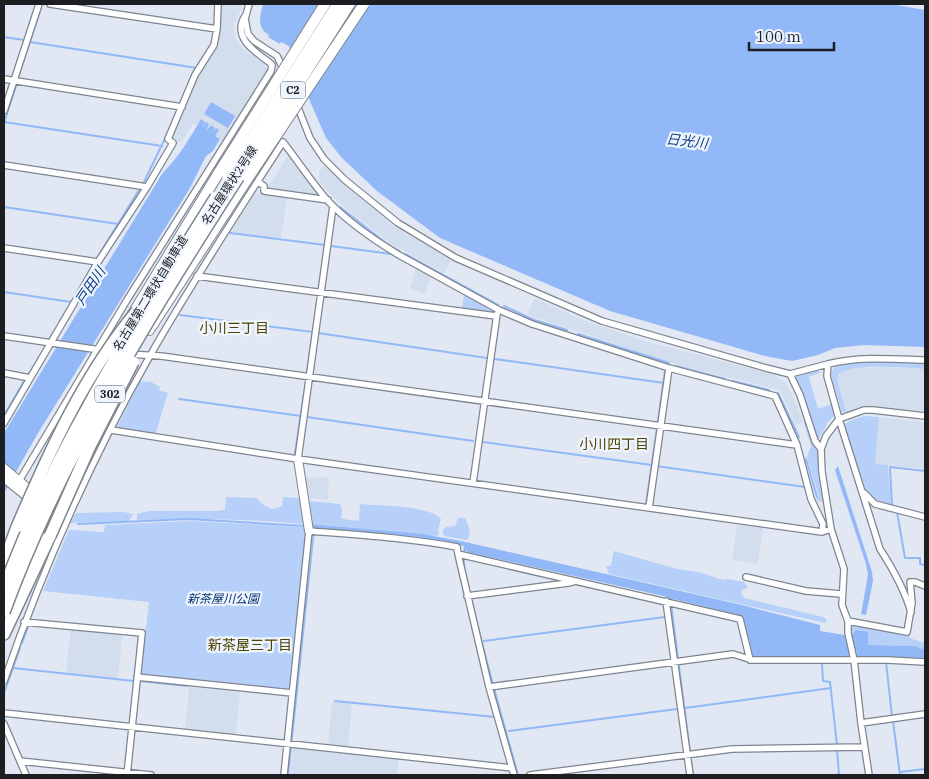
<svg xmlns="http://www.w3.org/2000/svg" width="929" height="779" font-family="'IBM Plex Serif','Noto Sans JP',serif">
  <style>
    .built { fill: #d2ddee }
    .green { fill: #b6d0f9 }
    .water { fill: #92b8f7 }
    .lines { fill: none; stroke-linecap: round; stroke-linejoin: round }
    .stream { stroke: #92b8f7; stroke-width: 2 }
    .minor-casing { stroke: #7e858f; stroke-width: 8 }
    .tertiary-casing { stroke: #7e858f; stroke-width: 10 }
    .trunk-casing { stroke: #7e858f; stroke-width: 12 }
    .motorway-casing { stroke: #7e858f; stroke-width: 14 }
    .minor { stroke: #fff; stroke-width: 5.5 }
    .tertiary { stroke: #fff; stroke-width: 8 }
    .trunk { stroke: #fff; stroke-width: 10 }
    .motorway { stroke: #fff; stroke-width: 11 }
    .trunk-bridge-casing { stroke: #7e858f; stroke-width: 12; stroke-linecap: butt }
    .motorway-bridge-casing { stroke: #7e858f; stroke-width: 14; stroke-linecap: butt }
    .trunk-bridge { stroke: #fff; stroke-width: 10 }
    .motorway-bridge { stroke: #fff; stroke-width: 11 }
    .labels { text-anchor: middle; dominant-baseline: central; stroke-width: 4.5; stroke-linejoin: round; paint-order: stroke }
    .shield { fill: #eff5fe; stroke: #5b5e64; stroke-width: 1 }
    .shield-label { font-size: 11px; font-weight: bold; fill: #1c1e22 }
    .street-label { font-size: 12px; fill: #1c1e22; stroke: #eff5fe }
    .park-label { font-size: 12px; font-style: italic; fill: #012e74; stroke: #eff5fe }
    .water-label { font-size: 14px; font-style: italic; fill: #113e85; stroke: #eff5fe }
    .neighbourhood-label { font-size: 14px; fill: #4e4300; stroke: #eff5fe }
  </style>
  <rect width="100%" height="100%" fill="#e1e8f3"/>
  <path class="built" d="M221,4H243L236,22H233L235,37L243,49L263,63L267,68L266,72L222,141L215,136L219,131L211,134L215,128L211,125L207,131L205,130L209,124L206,122L202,128L201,127V119L197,125L193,124L181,143L170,137L180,122L197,80L219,44Z
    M289,155L322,197L266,189Z
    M324,166L395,227L451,260L444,273L390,243L337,201L320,183L319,172Z
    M255,193L287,197L281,238L231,232Z
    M416,268L431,276L425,294L410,289Z
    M535,298L575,317L647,342L773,374L787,384L804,422L796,425L780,390L677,365L534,317L527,313Z
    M885,367L925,369V411L864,406L848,412L845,409L837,379L839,373L848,369Z
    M879,417L925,422V469L875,464Z
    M329,477L328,500L307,498L305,478Z
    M737,525L763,528L758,564L732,560Z
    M71,629L122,635L118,678L66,673Z
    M189,687L240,692L236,735L185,729Z
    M332,701L352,703L348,747L328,745Z
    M293,747L399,758L397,775H290Z"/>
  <path class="green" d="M464,294L494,310L492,313L462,309Z
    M878,361L925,363V369C900,368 862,363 839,373L837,379L845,409L848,412H842L831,375C833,358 865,362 878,361Z
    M817,370L821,372L809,377L818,409L832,404L835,415L828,422L819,439H816L795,375Z
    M140,381L151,382L160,387L159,390L168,393L155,435L116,429Z
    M865,416L879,417L875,464L888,465L891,506L877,503L866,491L843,426C848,420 858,418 865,416Z
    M804,423H806L818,454L824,498L822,501L819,502L816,498L819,497L807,457L811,446Z
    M226,497L256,498L262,504L272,509L282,506L283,497L300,498L303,524C248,519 193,518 137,520V514L149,511H216L225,510Z
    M309,501L340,504L342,511L341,518L343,519L359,521L360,504C379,506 429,505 441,519L438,530L439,534L437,536L313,524L310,517L308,502Z
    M124,512L133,514L129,521L70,523L76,513Z
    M458,518H465C468,526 473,533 467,540L444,536L442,531L446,527L455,526Z
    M190,521L305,527L306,534L289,688L287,690L143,674L141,672L149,602L43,591L69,530L104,532L105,525Z
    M614,551L677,569L699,572L723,580L728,579L744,582L747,586V588L742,590L741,594L744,598L823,617L827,620L825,623L609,574L606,566H611Z
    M852,624L907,635L912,639L925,643V650L915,646L867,645L863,631L856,630L852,636Z"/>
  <path class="water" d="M263,4H891L925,10V347L864,345L835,348L818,355L792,361L765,356L610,311L440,238L377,191L342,158L326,138L299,76L289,46L281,42L280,44L268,37L269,35C256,27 260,16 263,4Z
    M211,102L235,116L228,128L204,114Z
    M201,119L205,122L202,128L206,122L209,124L206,131L211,125L215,128L211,134L216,128L219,130L215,136L220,139L213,151L206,156L190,188L38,433L4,493V433L162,174C180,155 188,141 201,119Z
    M838,466L872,572L873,581L866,615L861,614L868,575L866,564L835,470Z
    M310,524L423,534L461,541L742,605L820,625V631L851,636L856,630L868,632V645L915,646L925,650V658L857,656L856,649L848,650L849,656H753L743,616L673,599L672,604L694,775H692L668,597L467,552L466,549C461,567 473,605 478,624C491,674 505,725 519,775H516L491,685L462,559L464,546L413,537L315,529L289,775H286L313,534Z"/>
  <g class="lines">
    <path class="stream" d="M4,37L24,40
      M30,42L197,68
      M18,78L40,11
      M4,122L162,146
      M4,123L16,86
      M144,182L170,128
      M4,207L118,224
      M340,207L386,243L399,251
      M230,233L325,245
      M331,246L391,254
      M405,254L498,305
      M97,258L139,190
      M4,292L71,302
      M504,306L534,320L567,330
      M180,315L313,332
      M60,321L69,306
      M318,333L487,358
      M578,334L669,363
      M49,339L55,330
      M495,359L664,383
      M676,366L725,379
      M307,372L318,295
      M28,375L46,346
      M733,381L769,390
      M778,393L799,437
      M179,399L301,416
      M6,412L26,378
      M307,417L473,441
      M658,421L665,371
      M483,442L652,465
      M295,453L306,381
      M806,459L817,497
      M656,466L805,487
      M646,504L657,429
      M892,505L890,467L925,471
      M897,512L905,558H920V564L925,565
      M78,524L189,519L305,526
      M484,641L665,617
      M22,643L28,627
      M886,662L892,716
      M822,663L823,681L830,682L837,745
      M13,668L134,681
      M140,681L187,686
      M4,693L20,648
      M335,701L495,717
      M685,708L831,688
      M4,718L6,723
      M893,721L900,775
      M509,731L677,709
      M900,772L925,769
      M835,775L839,774L837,750"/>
    <g class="minor-casing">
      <path id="minor" d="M50,4L217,29L218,4
        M249,4L245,19L248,34L254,41L277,56L284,71
        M4,79L182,107
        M297,105L310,138L324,159L345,180L398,223L456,258L602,321L766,368L790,374L800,395L815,441L821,449
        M4,111L39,4
        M4,165L147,187
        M258,182L264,186V191L328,200
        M4,248L98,262
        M197,276L496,316
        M4,336L107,351
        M128,354L161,356L797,445
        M4,373L30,378
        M790,374L828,364
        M4,423L98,262L147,187L173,143L168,139L195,75L214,45L217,29
        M111,430L298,459L822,532L831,529
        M298,459L333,206
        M19,481L127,300L271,71L272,65L269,62C254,51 232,37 245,16
        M473,483L497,314
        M864,493L875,504L925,517
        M649,508L669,368
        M746,577L806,591L841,594
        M467,596L568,583L576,581
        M666,601L690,775
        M911,612C904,588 893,569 880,549L839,419L827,376L828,364C860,356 893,359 925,360
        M848,621L907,632L912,603L910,582H915L925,586
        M24,622L142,633L127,775
        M137,677L292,693
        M4,681C43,568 92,457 151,354C192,282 238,212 283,142C298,161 312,183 328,201C348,222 374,240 399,255L499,310L532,324L669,368L775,396L797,445L811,499L823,524L822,532
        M489,687L733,654L752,660H888L925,662
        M4,713L512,768
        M861,723L925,714
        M4,724L26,775
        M20,761L151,775
        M284,775L309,531C359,535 408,538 457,547L458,554
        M514,775L489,687L458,554L740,619L750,660
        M530,775L732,749L864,747
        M869,775L861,723L854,660L848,633V621L842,605L844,569L831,529L822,472L821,449L826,436L839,419L853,414L864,410H873L925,416"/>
    </g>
    <g class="tertiary-casing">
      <path id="tertiary" d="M298,459L309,531
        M4,468L35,494
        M4,478L31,500"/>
    </g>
    <g class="trunk-casing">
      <path id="trunk" d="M131,317L218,174
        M149,330L248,178
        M22,582L54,506"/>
    </g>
    <g class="motorway-casing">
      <path id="motorway" d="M4,562L17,527
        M4,634L50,536"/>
    </g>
    <use href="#minor" class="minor"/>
    <use href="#tertiary" class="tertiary"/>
    <use href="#trunk" class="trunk"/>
    <use href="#motorway" class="motorway"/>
    <g class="trunk-bridge-casing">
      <path id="trunk-bridge" d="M218,174L325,4
        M248,178L364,4"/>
    </g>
    <g class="motorway-bridge-casing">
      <path id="motorway-bridge" d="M228,177L338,4
        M17,527C50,450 84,375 137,311
        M50,536L89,448L133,362
        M4,588C27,528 53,468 85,412C125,338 172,268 216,197
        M4,612C51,484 120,365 192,250C244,167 297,86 349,4"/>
    </g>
    <use href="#trunk-bridge" class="trunk-bridge"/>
    <use href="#motorway-bridge" class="motorway-bridge"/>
  </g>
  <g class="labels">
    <g class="shield">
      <rect x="280.5" y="81.5" width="25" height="17" rx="4"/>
      <rect x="95" y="385.5" width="30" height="17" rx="4"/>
    </g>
    <g class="shield-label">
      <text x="293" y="90">C2</text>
      <text x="110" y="394">302</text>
    </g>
    <g class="street-label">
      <text transform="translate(229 185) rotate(-57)">名古屋環状2号線</text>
      <text transform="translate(150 293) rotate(-59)">名古屋第二環状自動車道</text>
    </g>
    <g class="park-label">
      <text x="223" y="598">新茶屋川公園</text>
    </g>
    <g class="water-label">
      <text transform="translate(687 141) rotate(7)">日光川</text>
      <text transform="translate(90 286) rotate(-56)">戸田川</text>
    </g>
    <g class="neighbourhood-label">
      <text x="234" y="328">小川三丁目</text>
      <text x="614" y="444">小川四丁目</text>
      <text x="250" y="645">新茶屋三丁目</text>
    </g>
  </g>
  <rect width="929" height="779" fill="none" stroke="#1c1e22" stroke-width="10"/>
  <path d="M749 42v8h85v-8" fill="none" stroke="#1c1e22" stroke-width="2.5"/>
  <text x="756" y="42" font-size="15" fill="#1c1e22" stroke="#eff5fe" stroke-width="4" paint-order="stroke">100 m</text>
</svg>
